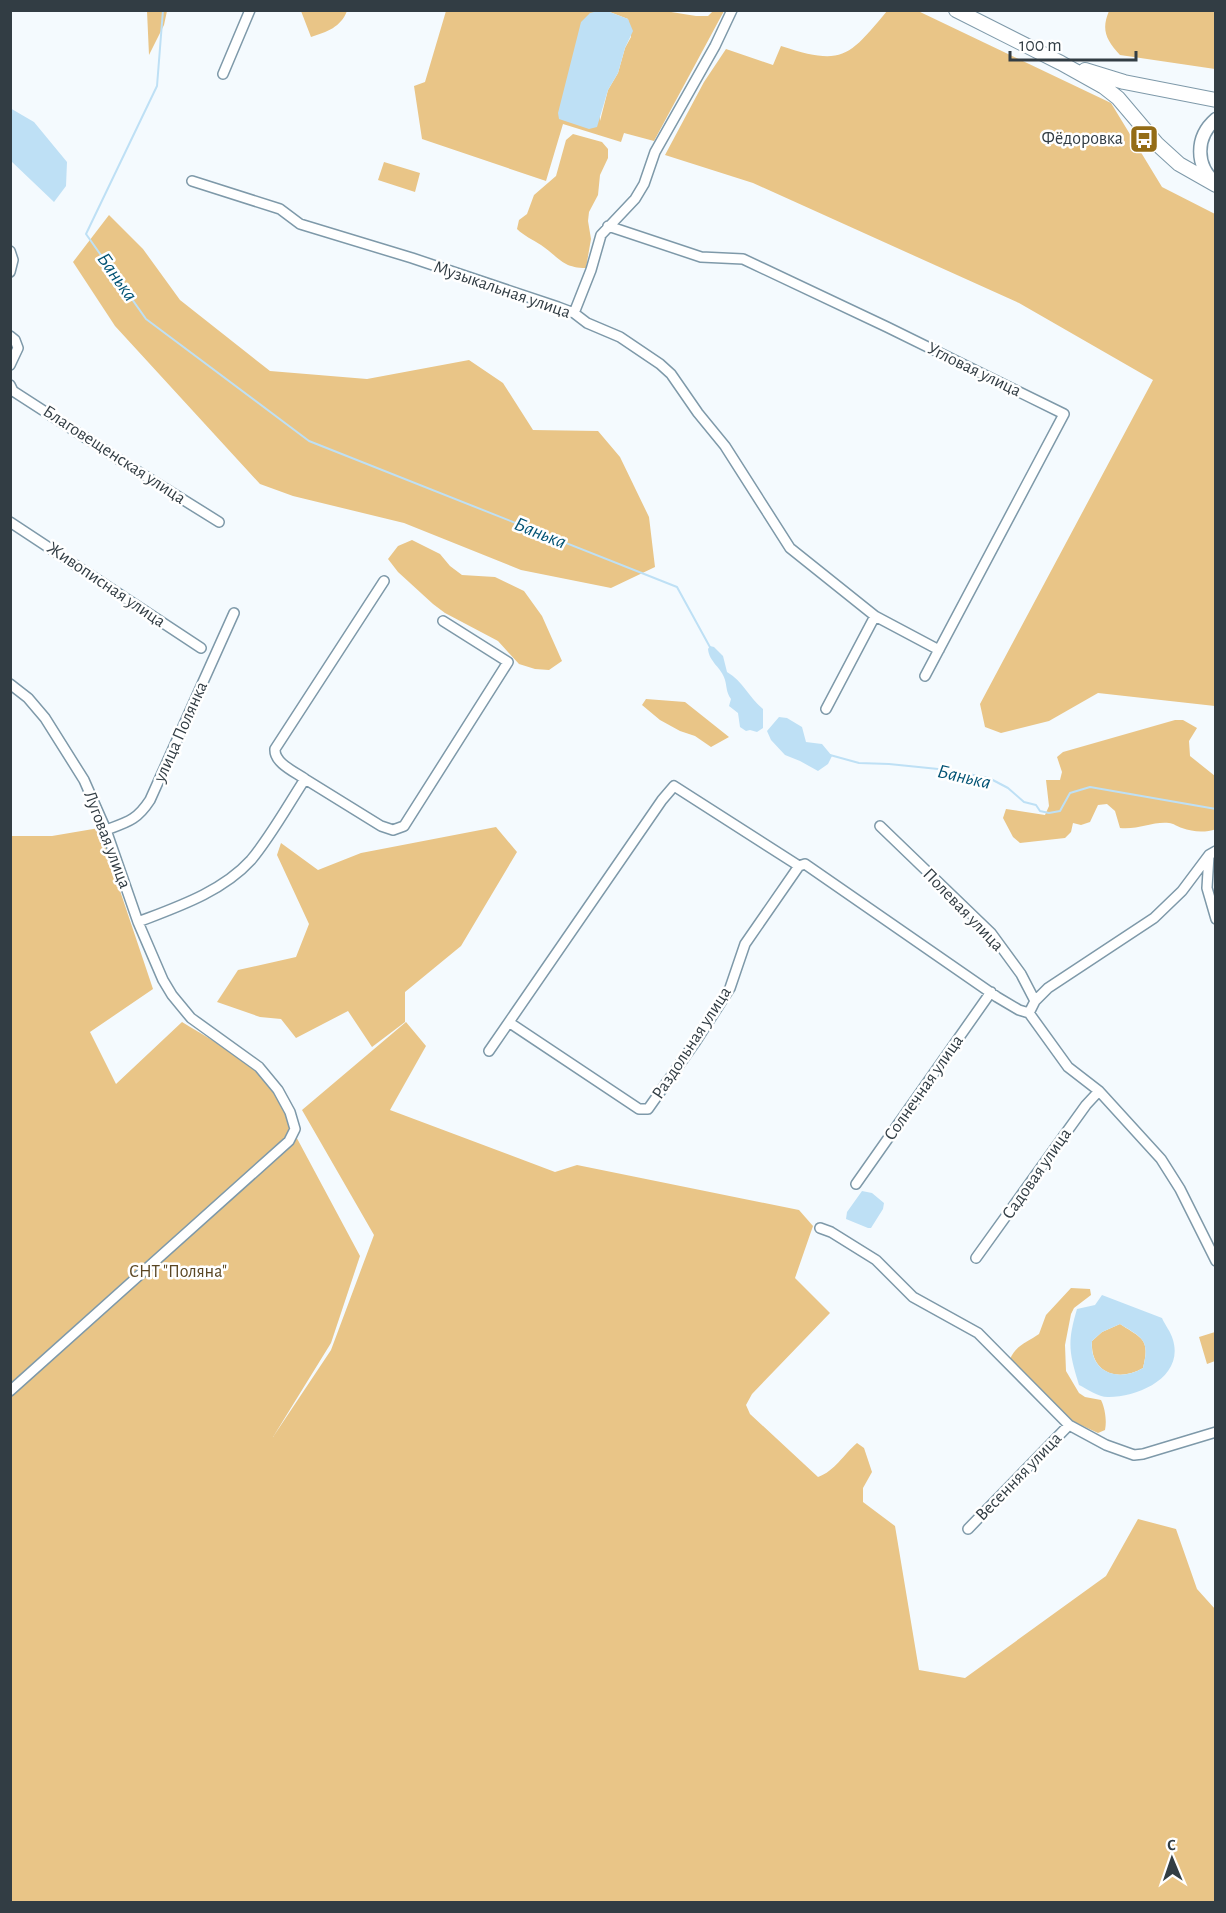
<svg xmlns="http://www.w3.org/2000/svg" width="1226" height="1913" font-family="'Alegreya Sans',sans-serif">
  <style>
    .green { fill: #e9c587 }
    .water { fill: #bee0f5; fill-rule: evenodd }
    .lines { fill: none; stroke-linecap: round; stroke-linejoin: round }
    .stream { stroke: #bee0f5; stroke-width: 2 }
    .street-casing { stroke: #7e99a9; stroke-width: 12 }
    .secondary-casing { stroke: #7e99a9; stroke-width: 15 }
    .primary-casing { stroke: #7e99a9; stroke-width: 16 }
    .street { stroke: #fff; stroke-width: 9 }
    .secondary { stroke: #fff; stroke-width: 12 }
    .primary { stroke: #fff; stroke-width: 14 }
    .labels { text-anchor: middle; dominant-baseline: central; stroke-width: 5; stroke-linejoin: round; paint-order: stroke }
    .poi-label { font-size: 18px; fill: #323d44; stroke: #fff; text-anchor: end }
    .street-label { font-size: 18px; fill: #323d44; stroke: #fff }
    .park-label { font-size: 18px; fill: #5a4623; stroke: #fff }
    .water-label { font-size: 20px; font-style: italic; fill: #025374; stroke: #fff }
  </style>
  <rect width="100%" height="100%" fill="#f4fafe"/>
  <path class="green" d="M147,11H167L164,25L149,55Z
    M301,11V10L347,11C341,27 327,32 311,37Z
    M446,11H598H596L600,121L608,90L618,73L625,48L631,37L628,19L607,11H665L696,16H708L713,11H724L654,141L624,133L621,142L563,124L546,181L422,139L414,86L425,82Z
    M887,11H918L1111,103L1162,187L1215,214V706L1098,693L1049,721L1001,733L985,727L980,704L1153,380L1019,303L753,183L665,155L704,82L726,49L773,65L781,46C842,66 848,58 887,11Z
    M1109,11H1215V69L1120,55C1106,40 1101,30 1109,11Z
    M573,134L602,142L608,149V158L600,175L598,195L589,212L588,221L591,239L586,268C562,268 559,257 541,245C532,239 524,236 517,229L519,220L527,214L534,195L556,176L566,140Z
    M384,162L420,173L415,192L378,180Z
    M109,215L143,249L180,300L270,371L367,379L469,360L503,383L533,430L598,431L620,457L649,517L655,567L611,588L521,570L404,523L293,496L260,484L115,326L73,262Z
    M412,540L440,554L450,566L462,575L495,577L524,591L542,616L562,661L549,670L535,669L519,664L498,641L445,613L433,604L398,572L388,559L398,546Z
    M646,699L685,702L729,737L711,747L695,736L680,731L660,720L642,705Z
    M1175,720H1183L1197,728L1189,741L1190,756L1215,776L1216,829C1205,833 1193,832 1182,828C1178,827 1173,823 1169,823C1154,821 1138,830 1120,828L1115,811L1107,804L1098,805L1090,822L1081,825L1073,823L1071,832L1065,838L1020,843L1013,837L1003,818L1006,809L1045,815L1049,806L1046,780H1060L1062,772L1057,757L1063,752Z
    M496,827L517,852L461,946L405,992V1022L372,1047L348,1011L296,1038L281,1019L260,1017L217,1002L238,970L296,957L309,924L277,855L281,843L318,870L361,853Z
    M99,828L153,989L90,1032L116,1084L182,1022C224,1048 281,1076 292,1129L360,1256L331,1343L273,1437L331,1350L374,1235L302,1110L406,1022L426,1046L390,1110L555,1172L577,1165L799,1210L813,1226L795,1278L830,1313L752,1394L746,1405L750,1414L818,1477C835,1471 843,1455 857,1443L864,1448L872,1472L863,1488V1502L895,1526L919,1670L965,1678L1106,1576L1138,1519L1176,1529L1197,1589L1215,1609V1902H11V836H52Z
    M1071,1288L1090,1289L1091,1295L1074,1308L1071,1314L1065,1345L1066,1371L1079,1393L1085,1397L1101,1400C1105,1408 1107,1421 1105,1430L1098,1433L1070,1420L1010,1359C1017,1344 1028,1342 1039,1334L1046,1315Z
    M1120,1324C1143,1339 1150,1339 1143,1368C1117,1383 1090,1372 1092,1341L1102,1332Z
    M1215,1332V1361L1207,1364L1199,1337Z"/>
  <path class="water" d="M598,11H607L628,19L633,31L625,48L618,73L608,90L597,127L589,129L559,119L558,113L581,22L590,13Z
    M10,108L34,122L67,162L66,186L54,202L11,161Z
    M710,646L714,647L723,656L727,672C743,681 749,698 763,709V728L757,732L750,730L746,731L740,727L738,713L729,706L731,699C726,692 727,687 725,680C722,668 709,662 708,649Z
    M779,717L787,718L802,727L806,742L822,744L832,756L828,764L818,771L800,761L785,755L771,740L767,731Z
    M862,1191L872,1193L884,1203L883,1209L871,1228H868L846,1219L847,1212Z
    M1102,1295L1162,1318C1165,1325 1171,1332 1173,1340C1184,1377 1139,1397 1109,1397C1100,1398 1087,1389 1079,1385C1069,1352 1067,1343 1077,1309L1095,1305ZM1120,1324C1143,1338 1150,1340 1143,1368C1118,1383 1089,1372 1092,1341L1102,1332Z"/>
  <g class="lines">
    <path class="stream" d="M163,10L157,86L86,234L146,319L309,441L677,587L711,649
      M830,755L859,763L889,764L948,770L989,778L1008,788L1024,802L1036,805L1040,811L1049,813L1060,811L1070,793L1090,787L1216,809"/>
    <g class="street-casing">
      <path id="street" d="M223,74L250,10
        M192,181L280,209L300,224L412,258L558,307L574,313L587,323L620,337L660,364L671,374L698,413L725,446L790,548L875,616L939,650
        M608,226L701,257L743,259L887,327L1064,414L925,676
        M10,251L13,260L10,272
        M574,313L591,270L601,235L635,199L644,184L655,152L715,46L732,10
        M10,336L15,340L18,348L10,365
        M10,385L13,391L126,464L219,522
        M10,522L201,648
        M10,684L28,698L45,718L84,780L106,830L138,922L163,980L172,995L191,1018L259,1067L278,1090L290,1112L295,1129L289,1141L10,1391
        M826,709L875,616
        M305,779C295,772 274,763 275,749L384,581
        M880,826L991,933L1021,974L1035,1001
        M106,830C128,822 137,820 150,800L234,613
        M1209,855L1207,888L1216,919
        M138,922C177,907 222,892 251,860C271,836 288,805 305,779L381,826L393,830L404,826L508,662L443,621
        M1029,1013L1035,1001L1048,988L1154,918L1182,891L1209,855L1216,851
        M510,1023L639,1109H648L696,1041L730,988L745,944L799,866
        M489,1051L662,800L674,786L799,866L805,864L997,997L1019,1010L1029,1013L1068,1067L1099,1091L1161,1159L1180,1189L1216,1261
        M856,1184L991,992
        M820,1228L831,1232L876,1260L913,1297L978,1333L1069,1425L1106,1445L1134,1455L1143,1454L1216,1432
        M976,1258L1086,1105L1099,1091
        M968,1529L1069,1425"/>
    </g>
    <g class="secondary-casing">
      <path id="secondary" d="M1216,119C1195,137 1195,166 1216,183"/>
    </g>
    <g class="primary-casing">
      <path id="primary" d="M956,10L1061,63L1104,87L1118,98L1157,144L1179,164L1216,185
        M1085,70L1124,82L1216,100"/>
    </g>
    <use href="#street" class="street"/>
    <use href="#secondary" class="secondary"/>
    <use href="#primary" class="primary"/>
  </g>
  <defs>
    <g id="bus-square" transform="scale(1.5)"><rect x="-9" y="-9" width="18" height="18" rx="4" fill="#946c16" stroke="#fff"/><path d="M-5-6H5V4H4V6H2V4H-2V6H-4V4H-5ZM-3.5-4V0h7V-4ZM-3.5 1.2v1.5H-2V1.2ZM2 1.2v1.5H3.5V1.2Z" fill="#fff"/></g>
  </defs>
  <g fill-rule="evenodd">
    <use href="#bus-square" x="1144" y="139"/>
  </g>
  <g class="labels">
    <g class="poi-label">
      <text x="1123" y="139">Фёдоровка</text>
    </g>
    <g class="street-label">
      <text transform="translate(502 290) rotate(19)">Музыкальная улица</text>
      <text transform="translate(974 370) rotate(26)">Угловая улица</text>
      <text transform="translate(114 455) rotate(33)">Благовещенская улица</text>
      <text transform="translate(106 585) rotate(34)">Живописная улица</text>
      <text transform="translate(181 732) rotate(-66)">улица Полянка</text>
      <text transform="translate(107 840) rotate(69)">Луговая улица</text>
      <text transform="translate(963 910) rotate(46)">Полевая улица</text>
      <text transform="translate(692 1043) rotate(-57)">Раздольная улица</text>
      <text transform="translate(924 1088) rotate(-55)">Солнечная улица</text>
      <text transform="translate(1037 1174) rotate(-55)">Садовая улица</text>
      <text transform="translate(1019 1477) rotate(-46)">Весенняя улица</text>
    </g>
    <g class="park-label">
      <text x="178" y="1272">СНТ "Поляна"</text>
    </g>
    <g class="water-label">
      <text transform="translate(117 277) rotate(55)">Банька</text>
      <text transform="translate(540 533) rotate(22)">Банька</text>
      <text transform="translate(964 777) rotate(13)">Банька</text>
    </g>
  </g>
  <rect width="1226" height="1913" fill="none" stroke="#323d44" stroke-width="24"/>
  <g transform="translate(1172 1859) rotate(358)" stroke="#ffffff" stroke-width="4.5" paint-order="stroke">
  <path d="M0-4.5L10 22L0 15L-10 22Z" fill="#323d44"/>
  <text y="-9" font-size="16" font-weight="bold" text-anchor="middle" fill="#323d44">С</text>
  </g>
  <path d="M1010 51v9h126v-9" fill="none" stroke="#323d44" stroke-width="3"/>
  <text x="1019" y="51" font-size="18" fill="#323d44" stroke="#ffffff" stroke-width="4.5" paint-order="stroke">100 m</text>
</svg>
